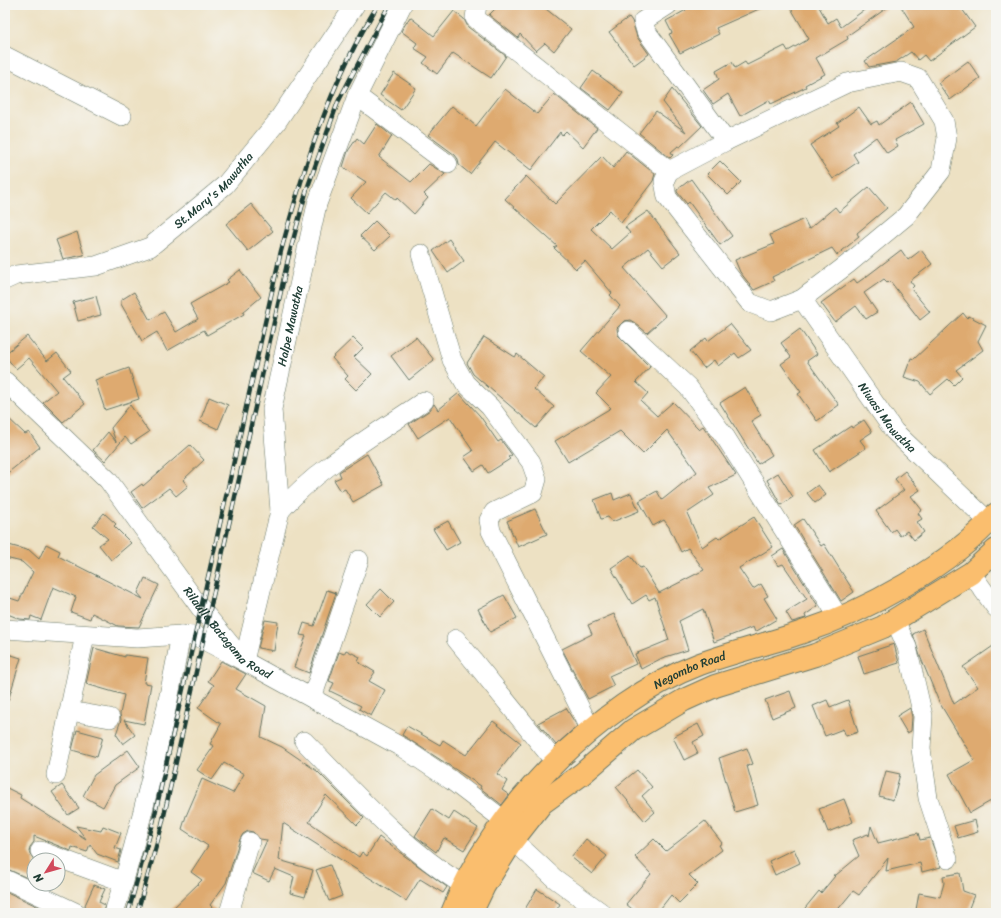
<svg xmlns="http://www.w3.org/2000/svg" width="1001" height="918" font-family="Sriracha,sans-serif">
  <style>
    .building { fill: #deaa6f }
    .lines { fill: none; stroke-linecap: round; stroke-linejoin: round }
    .minor-casing { stroke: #677666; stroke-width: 20 }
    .highway-casing { stroke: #677666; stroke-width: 24 }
    .minor { stroke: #fff; stroke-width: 19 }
    .highway { stroke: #fabe6e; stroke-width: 22 }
    .rail-casing { stroke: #1f3d34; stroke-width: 4.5 }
    .rail { stroke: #f6f6f2; stroke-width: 3; stroke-dasharray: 9; stroke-linecap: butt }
    .labels { text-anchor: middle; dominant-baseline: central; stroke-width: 3; stroke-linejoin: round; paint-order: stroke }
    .street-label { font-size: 12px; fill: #1f3d34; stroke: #f6f6f2 }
  </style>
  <rect width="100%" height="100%" fill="#f6f6f2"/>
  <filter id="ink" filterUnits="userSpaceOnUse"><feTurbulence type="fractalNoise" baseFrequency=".025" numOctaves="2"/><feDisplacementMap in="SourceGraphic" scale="8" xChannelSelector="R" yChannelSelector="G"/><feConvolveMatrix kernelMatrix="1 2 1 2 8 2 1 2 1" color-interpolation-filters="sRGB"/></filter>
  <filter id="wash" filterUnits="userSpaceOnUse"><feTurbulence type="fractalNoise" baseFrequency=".012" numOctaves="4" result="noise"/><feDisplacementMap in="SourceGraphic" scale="16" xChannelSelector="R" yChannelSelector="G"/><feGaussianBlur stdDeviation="0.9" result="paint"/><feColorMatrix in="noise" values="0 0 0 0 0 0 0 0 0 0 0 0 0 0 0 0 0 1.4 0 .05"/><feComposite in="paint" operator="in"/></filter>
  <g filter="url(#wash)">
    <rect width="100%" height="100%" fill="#ede1c3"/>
    <g id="blocks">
      <path class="building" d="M499,5H541L571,29L554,51L545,43L536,51L520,34L518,38L489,15Z
        M684,5H768L716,28L719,34L680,53L669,34L672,33L666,21L686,10Z
        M789,5H818L828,23L836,18L841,27L871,5H891L847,36L848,39L816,58L825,74L805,85L806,87L771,104L769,100L740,116L728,94L713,104L703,90L719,79L716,71L732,62L735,68L745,62L747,65L785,46L788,51L809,39Z
        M900,5H959L975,27L929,61L924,55L918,60L911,52L896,62L869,67L865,61L914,27Z
        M454,11L464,19L468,27L506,56L491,78L453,53L437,74L423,63L428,57L414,48L417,43L401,31L410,17L434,36Z
        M629,17L632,21L637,37L649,54L634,65L609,32Z
        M968,61L980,78L950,100L938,83Z
        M593,71L623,93L610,110L581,88Z
        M394,73L416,88L401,110L380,95Z
        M505,89L537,114L554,94L597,128L583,147L566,131L562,135L560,132L531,170L495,142L470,174L459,165L458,159L455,155L428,135L452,106L476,126Z
        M672,89L702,126L680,147L678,146L671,152L673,155L670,158L639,133L656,111L686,132L663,102Z
        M911,102L924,124L895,140L898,146L887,153L876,137L853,154L858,162L833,179L810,145L839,126L837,123L859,107L871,124L877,121L879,125Z
        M377,124L392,136L379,157L411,182L429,164L445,174L424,194L428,198L414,214L397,198L396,200L386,192L367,213L351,198L366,182L343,167L348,151L357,138L364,144Z
        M626,151L655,174L653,181L621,223L610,210L591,229L612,249L630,233L625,227L648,211L680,253L663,266L648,248L624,268L666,316L647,333L635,323L630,320L624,321L617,328L618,335L650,367L636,382L648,393L641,401L657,416L673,402L699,429L703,426L736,475L709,488L714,495L687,513L702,547L717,537L719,539L754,517L773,547L739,568L753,589L761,584L768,596L764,598L777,619L755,632L753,627L714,642L703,609L679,621L688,650L662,658L641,669L635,654L669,640L655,597L649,600L646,595L632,604L611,568L630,555L640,568L643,567L659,593L704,570L688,548L681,552L669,527L664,520L653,526L639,501L657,491L662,500L697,472L667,430L643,454L620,431L568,462L555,441L611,408L596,393L611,377L581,351L620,306L610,295L612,293L585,261L576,269L554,248L557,246L505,199L526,176L555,204L602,156L613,168Z
        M720,161L741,182L728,195L707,174Z
        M691,179L732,236L720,245L689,202L687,204L677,192V190Z
        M869,187L887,208L857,233L859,237L837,255L832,248L772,277L774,281L754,290L740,272L735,260L774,244L770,235L804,219L809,229L835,207L839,212Z
        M251,204L273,231L248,251L226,224Z
        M375,221L390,236L375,250L360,236Z
        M77,232L84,255L63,259L56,240Z
        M449,239L464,261L448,273L433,251Z
        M901,250L908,260L921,250L932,264L910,281L914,286L911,289L930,312L920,320L890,281L888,283L884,279L864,293L877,312L866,319L856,306L835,322L821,303L854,279L857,283L867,276Z
        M240,270L261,297L243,312L244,314L207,335L204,330L167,351L157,332L142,341L121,304V300L134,292L150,320L164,312L176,332L198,319L190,304L229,282L227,280Z
        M96,296L101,315L78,321L73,302Z
        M963,313L967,318L969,316L986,325L978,341L983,350L956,370L962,377L954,385L948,379L930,394L920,382L904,377L911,358L914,359Z
        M730,324L751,350L739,358L735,353L718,366L714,360L704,368L690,351L706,338L708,341Z
        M800,329L817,354L807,361L839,405L817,421L798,394L801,392L781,364L791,357L781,343Z
        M27,336L47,361L57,353L71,371L63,377L85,404L63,422L43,402L57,391L29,358L16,369L5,356V354Z
        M416,337L434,360L409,380L391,356Z
        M484,337L515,357L517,354L544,377L534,389L554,407L536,428L473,374L467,363Z
        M353,338L363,348L354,357L372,374L356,390L345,379L348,376L332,358Z
        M129,368L139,399L105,410L95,380Z
        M745,387L761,415L751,421L772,455L758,464L720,403Z
        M459,393L480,416L498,442L501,440L512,455L508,457L510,459L488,473L483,465L474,471L464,457L473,451L450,417L418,438L409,424L430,410L434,404L438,410Z
        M209,397L228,405L218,429L200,421Z
        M130,405L149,432L131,444L125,437L105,461L93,450L108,432L116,442L111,428Z
        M5,415L25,434L29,432L40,447L5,475Z
        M864,420L872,432L860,440L866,448L829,472L815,450L851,426L852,428Z
        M190,445L204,460L183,480L188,486L176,496L169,488L142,508L131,492L142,484L143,486Z
        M367,454L384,485L353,502L345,489L341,491L334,480L341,477L339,472Z
        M905,471L920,490L911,496L922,510L918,513L922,519L917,522L924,532L914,540L907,531L900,536L895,529L891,532L876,511L904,490L895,479Z
        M778,473L793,497L781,505L767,480Z
        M818,485L826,495L815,503L807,493Z
        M612,493L614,500L631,493L639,511L612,522L608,517L601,519L594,500Z
        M535,509L547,534L518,547L507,521Z
        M104,513L116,524L114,526L131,543L111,560L99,545L108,539L93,526Z
        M803,519L821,546L824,544L854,592L841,601L794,525Z
        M448,521L460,542L446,550L433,529Z
        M5,544L27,550L28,549L39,559L46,544L60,551L58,556L143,599L138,593L145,578L159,585L139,627L118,626L92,613L90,619L71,612L76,597L53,587L41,620L31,616L30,620L20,619L5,613L10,598L19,601L33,572L22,562L5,558Z
        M783,549L818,606L805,615L806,618L792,622L786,612L807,599L783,564L778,566L772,556Z
        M381,589L394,602L380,617L367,604Z
        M327,590L336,593L309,673L294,667L306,636L300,635L304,623L314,626Z
        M504,595L517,618L490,632L478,609Z
        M614,614L636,664L609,676L614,686L588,699L562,649L592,634L588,625Z
        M265,620L278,622L274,651L258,648Z
        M923,629L954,704L978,687L963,667L996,644V798L970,813L949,774L974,760L939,702L920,656L913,634Z
        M894,644L899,663L864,674L858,656Z
        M94,648L125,657V655L148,658L144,683L151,684L144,724L124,720L135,735L123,744L116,734L121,720L120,714L124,695L86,684Z
        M346,650L360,657L358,662L375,672L369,681L385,690L371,716L359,709L361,706L330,691L334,683L329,681L339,652L344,654Z
        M5,653L21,658L8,701H5Z
        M221,661L246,674L236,689L266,706L261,737L282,747L317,771L364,818L357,825L326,795L309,822L359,857L362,852L367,856L379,837L447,887L443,893L420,879L406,901L283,823L279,860L313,870L305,897L290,893L294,877L275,869L269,881L252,873L267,840L260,839L253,832L248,831L243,834L240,839L226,883L210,905L218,913H168L202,880L191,872L208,846L182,829L186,816L202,779L233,793L244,774L224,763L212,780L197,770L214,746L210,744L221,724L198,708L214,685L208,681Z
        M790,691L796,708L772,718L765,700Z
        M827,700L830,707L848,700L858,732L846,736L843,729L825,736L813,706Z
        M566,708L577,726L556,745L538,723Z
        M910,708L912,717L911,731L907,733L897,716Z
        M493,721L521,743L497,774L507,781L502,790L509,795L502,805L480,788L481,786L402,735L407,726L440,745L443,740L466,755Z
        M698,724L704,736L693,742L698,753L684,760L673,737Z
        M77,730L103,737L97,757L72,750Z
        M747,748L753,764L747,766L758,805L735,812L719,758Z
        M128,750L140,767L115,785L103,807L83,796L94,775Z
        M637,770L652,787L642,796L655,812L645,821L616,787Z
        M886,771L900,774L893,800L879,796Z
        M62,785L79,808L68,815L52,792Z
        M5,787L21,795L20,798L86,839L76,826L101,831L103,826L121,833L115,848L121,850L118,862L97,854L90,844L87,852L72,847L71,851L34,836V842L30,847L29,852L34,860V881L5,868Z
        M844,799L853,822L828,832L819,809Z
        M432,809L449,820L454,812L478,828L464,850L444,838L436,852L415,836Z
        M975,820L978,832L958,838L954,826Z
        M705,821L722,843L719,845L722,850L689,875L698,884L679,903L671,895L657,913H637L626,904L651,874L635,857L654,839L666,851Z
        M871,826L878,843L918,833L920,840L930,838L941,867L922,872L920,863L886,871L888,858L859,895L853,891L835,913H801L819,891L821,893L835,876L833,875H836L859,856L852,840L868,834L869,836Z
        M586,839L607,856L592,874L571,857Z
        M794,849L800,863L775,875L769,861Z
        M330,865L342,896L329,901L316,870Z
        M960,873L963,891L974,895L967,913H930L916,910L919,893L940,897L944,883L943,876Z
        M94,885L105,889L99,902L105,905L103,913H88L85,905Z
        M537,889L560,904L555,913H532L525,909Z
        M5,891L41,908L39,913H5Z"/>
    </g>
  </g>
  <g filter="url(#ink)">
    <use href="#blocks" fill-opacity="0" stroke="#677666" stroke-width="1"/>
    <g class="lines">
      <g class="minor-casing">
        <g id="minor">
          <path d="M477,5L475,18L669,171"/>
          <path d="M668,5L643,21L646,31L726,141"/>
          <path d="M5,56L122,116"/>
          <path d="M901,72L918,78L944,121L947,138L941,171L906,216L848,264L802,299L771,311L750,303L667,197L664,181L669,171L726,141L847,83Z"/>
          <path d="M357,96L448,164"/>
          <path d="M421,254L452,360L465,383L490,407L531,462L537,479L533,493L494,512L489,520L491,531L591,730"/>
          <path id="s1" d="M5,280L16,275L96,266L150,247L225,185L276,123L355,5"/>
          <path id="s2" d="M802,299L894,431L989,522"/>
          <path d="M628,331L688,387L726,438L834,610L838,619"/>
          <path id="s3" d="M5,381L108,480L202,610L244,661L403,748L451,780L505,821"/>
          <path d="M280,511C319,466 375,435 424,401"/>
          <path d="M971,573L996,608"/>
          <path d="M895,620L907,647L923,716L921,749L928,798L948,859"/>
          <path id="s4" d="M5,629L137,638L181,635L196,636L244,661L280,511L272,409L317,204L357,96L402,5"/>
          <path d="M456,639L556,763"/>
          <path d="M312,698L359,560"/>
          <path d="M70,711L110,718"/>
          <path d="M304,741C354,792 402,847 463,885"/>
          <path d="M56,775L85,635"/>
          <path d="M513,840L554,878L602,913"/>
          <path d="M40,851L124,882"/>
          <path d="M5,879L77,913"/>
          <path d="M114,913C143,822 163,729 181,635"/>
          <path d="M229,913L250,842"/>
        </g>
      </g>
      <g class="highway-casing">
        <g id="highway">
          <path id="s5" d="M452,913C490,813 599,702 700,664C733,652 767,644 800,633C864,612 952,565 996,514"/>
          <path d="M471,913L484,886L513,840L542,803L582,774L633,730L684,700L715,686L815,655L883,627L971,573L996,550"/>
        </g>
      </g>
      <use href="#minor" class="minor"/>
      <use href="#highway" class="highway"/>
      <g class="rail-casing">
        <path id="rail" d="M128,913L153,823L281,251C304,166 331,80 378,5
          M137,913L161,829L289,255L307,189L338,102L389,5"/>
      </g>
      <use href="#rail" class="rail"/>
    </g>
  </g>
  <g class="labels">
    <g class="street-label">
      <text stroke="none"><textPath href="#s1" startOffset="235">St.Mary's Mawatha</textPath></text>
      <text stroke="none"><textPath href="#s4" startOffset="587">Halpe Mawatha</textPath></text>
      <text stroke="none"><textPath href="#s2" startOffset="146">Niwasi Mawatha</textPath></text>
      <text stroke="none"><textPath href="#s3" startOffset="338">Rilaulla Batagama Road</textPath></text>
      <text stroke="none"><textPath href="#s5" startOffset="348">Negombo Road</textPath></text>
    </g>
  </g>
  <rect width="1001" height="918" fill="none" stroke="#f6f6f2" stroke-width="20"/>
  <g transform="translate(46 872) rotate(233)"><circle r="19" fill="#f6f6f2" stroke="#a0aca6"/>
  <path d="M0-3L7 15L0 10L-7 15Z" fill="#d1495b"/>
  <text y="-6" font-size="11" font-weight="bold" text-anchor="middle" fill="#1f3d34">N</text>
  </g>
</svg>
